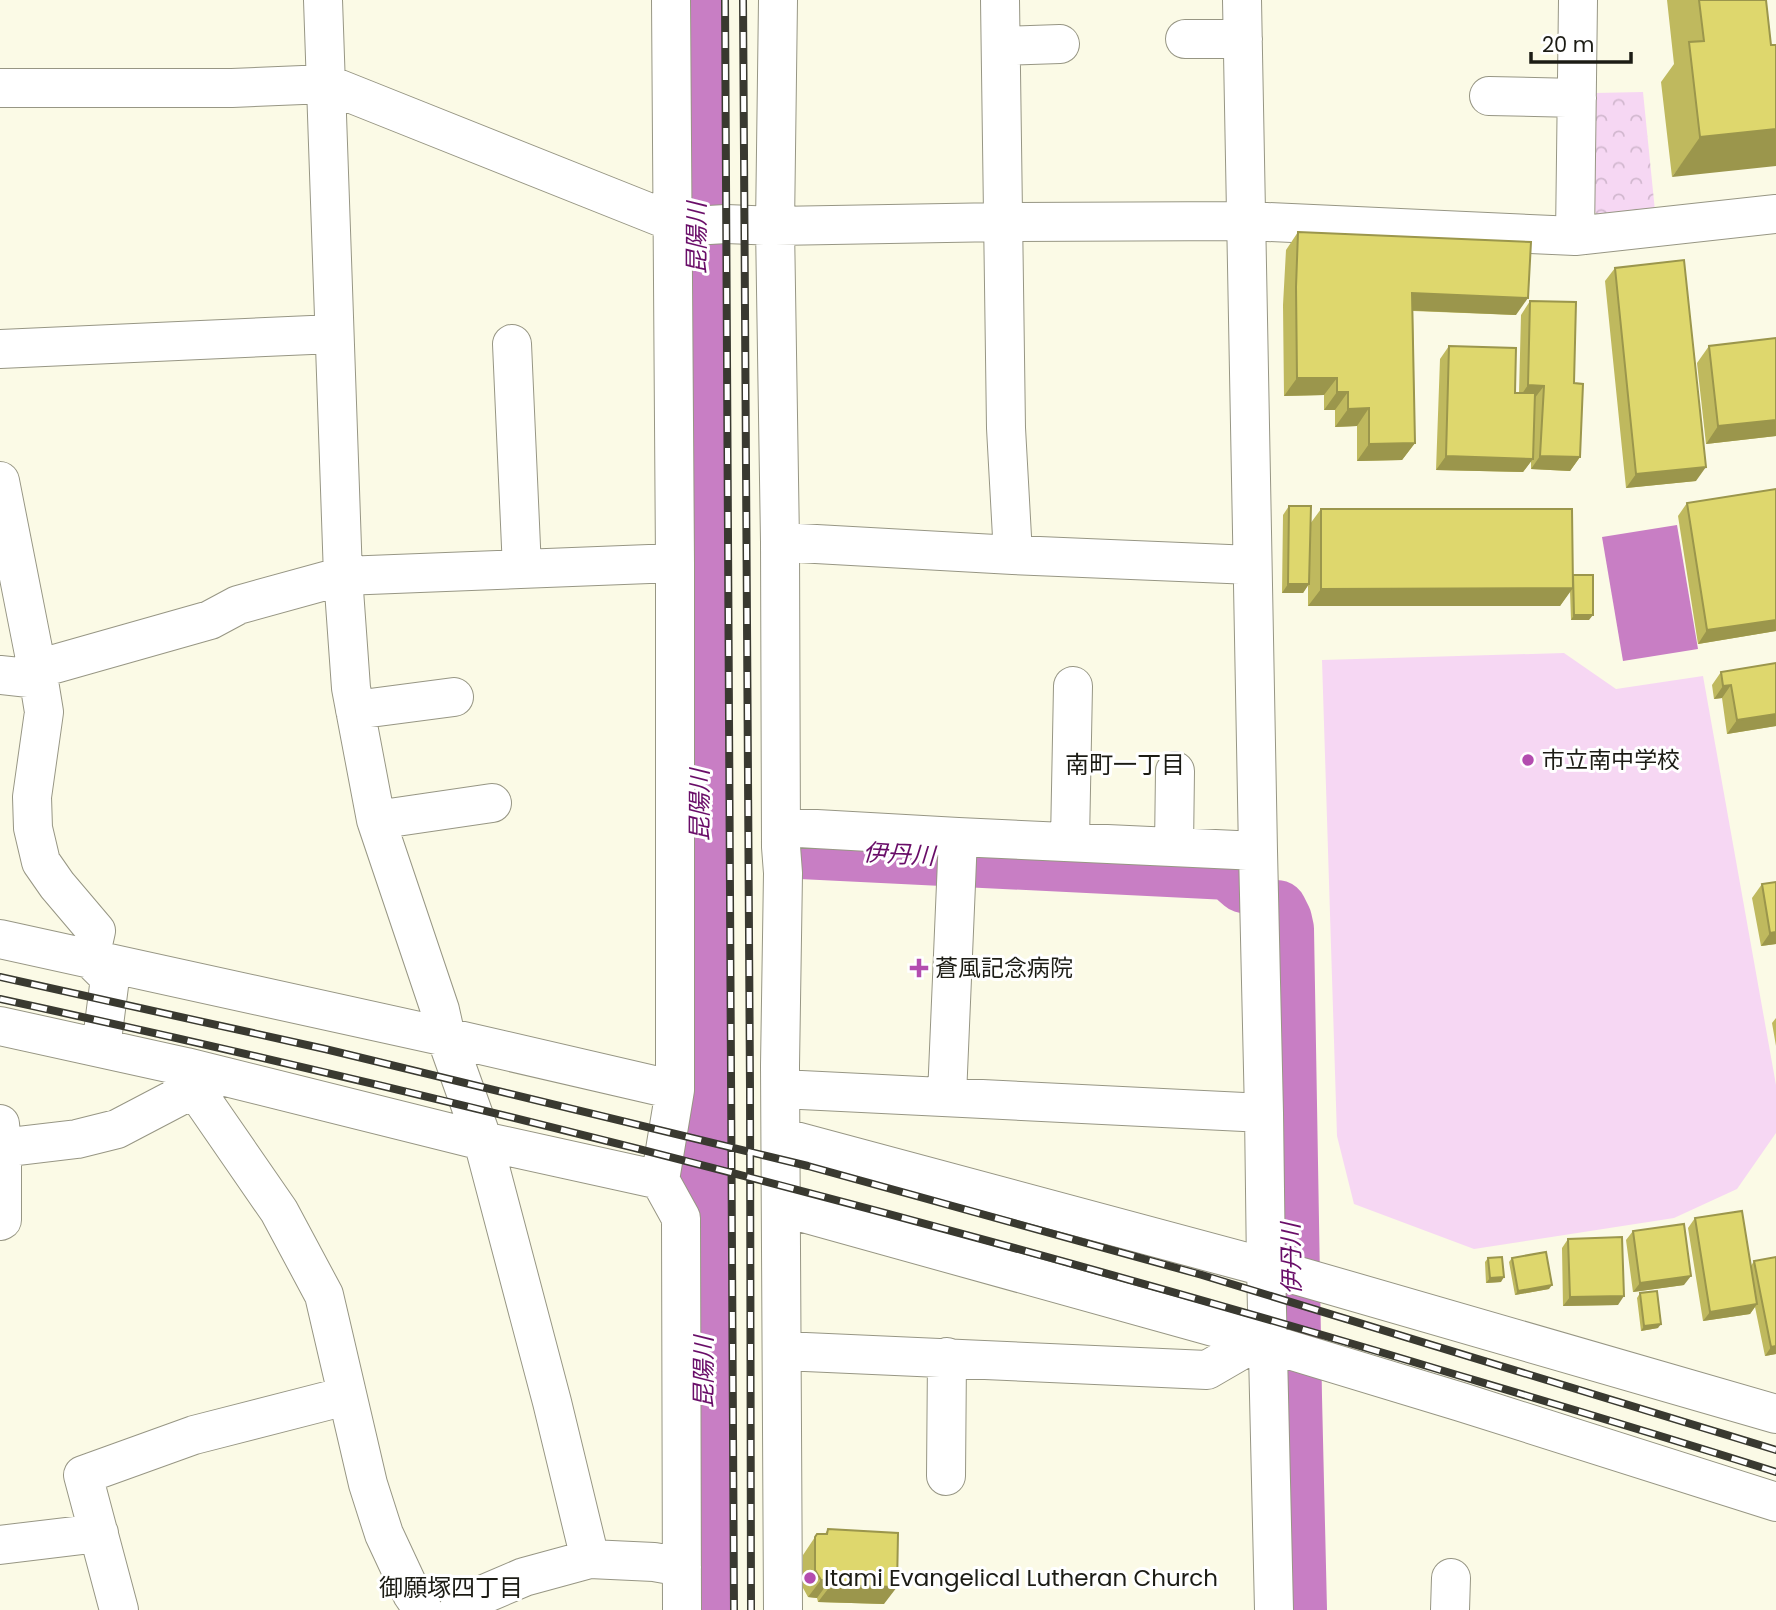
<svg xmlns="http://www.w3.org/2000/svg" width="1776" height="1610" font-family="Poppins,'Noto Sans JP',sans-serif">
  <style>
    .forest { fill: url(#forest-crowns) }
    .pitch { fill: #f6d7f3 }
    .water { fill: #c87ec4 }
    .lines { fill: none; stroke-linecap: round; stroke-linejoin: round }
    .river { stroke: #c87ec4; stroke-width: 60 }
    .minor-casing { stroke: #979684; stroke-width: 40 }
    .minor { stroke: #fff; stroke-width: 38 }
    .rail-casing { stroke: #393930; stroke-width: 8 }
    .rail { stroke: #fff; stroke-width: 5; stroke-dasharray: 16; stroke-linecap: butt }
    .wall { fill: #bfb95e }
    .shaded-wall { fill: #9b964c }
    .building { fill: #ded76d; stroke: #9b964c; stroke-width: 2 }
    .poi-dot { fill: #b34caf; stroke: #fff; stroke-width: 2.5 }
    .labels { text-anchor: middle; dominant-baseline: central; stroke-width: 6; stroke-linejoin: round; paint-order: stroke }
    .poi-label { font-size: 23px; fill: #1c1c15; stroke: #fff; text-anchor: start }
    .water-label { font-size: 24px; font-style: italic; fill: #690d68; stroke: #fff }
    .neighbourhood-label { font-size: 24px; fill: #1c1c15; stroke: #fff }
  </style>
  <defs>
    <pattern id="forest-crowns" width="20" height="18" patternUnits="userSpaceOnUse" patternTransform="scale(1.75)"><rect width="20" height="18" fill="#f6d7f3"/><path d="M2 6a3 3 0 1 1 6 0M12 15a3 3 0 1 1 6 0" fill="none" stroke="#d2b8cf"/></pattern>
  </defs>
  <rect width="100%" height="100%" fill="#fbfae6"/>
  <path class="forest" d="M1643,92L1655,211L1597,215L1587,197L1594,93Z"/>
  <path class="pitch" d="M1564,653L1616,689L1703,676L1776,1085V1133L1737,1189L1674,1218L1474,1249L1354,1204L1337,1136L1322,660Z"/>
  <path class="water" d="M1677,525L1698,649L1623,661L1602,537Z"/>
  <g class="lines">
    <path class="river" d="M694,0L704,1610
      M801,849L1229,870L1244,883
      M1277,910L1282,920L1284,929L1292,1397L1297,1610"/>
    <g class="minor-casing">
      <path id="minor" d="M323,0L343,576L351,688L376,820L440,1010L446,1037L483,1141L552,1402L590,1559
        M671,0L675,563V1090L660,1180L681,1218L682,1610
        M778,0L775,226L780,542L781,847L783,873L780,1066L783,1610
        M1000,0L1006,428L1013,555
        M1242,0L1258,851L1264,1113L1266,1267L1274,1610
        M1185,39H1243
        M1002,46L1060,44
        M0,88H232L327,84L673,222L692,226L726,224L775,226L1003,222L1246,221L1575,236L1776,214
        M1489,96L1577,98
        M1575,236L1578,0
        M512,344L522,569
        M0,349L334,334
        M0,481L37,669L44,712L32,797L33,828L41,862L57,885L96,931L90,958L110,978L101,1048
        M780,542L1013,555L1252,565
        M37,669L210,620L238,605L343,576L675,563
        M0,675L38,679
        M355,710L454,697
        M376,820L492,803
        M781,827L958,837L1258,851
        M1070,841L1073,686
        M1174,847L1175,771
        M0,939L446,1037L675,1090
        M0,1026L186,1067L483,1141L660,1180
        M209,1073L203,1101L279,1211L324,1295L368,1484L384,1534L412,1594L423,1610
        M781,1089L1264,1113
        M947,1096L958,837
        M781,1137L1302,1277L1776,1414
        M2,1148L77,1139L117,1129L180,1096L186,1067
        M782,1207L1217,1328L1461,1402L1776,1502
        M0,1221L2,1220V1148L0,1124
        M783,1351L1207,1370L1257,1341
        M946,1476L947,1357
        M0,1545L99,1533
        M119,1610L83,1475L194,1435L346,1396
        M458,1610L482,1595L524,1577L590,1559L654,1562L682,1567
        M1450,1610L1451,1578"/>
    </g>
    <use href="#minor" class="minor"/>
    <g class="rail-casing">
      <path id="rail" d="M725,0L734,1610
        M743,0L750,1089L751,1610
        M0,977L325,1049L808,1166L1202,1275L1776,1450
        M0,999C467,1100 929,1219 1387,1354C1517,1393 1647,1431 1776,1472"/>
    </g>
    <use href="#rail" class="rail"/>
  </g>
  <path class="wall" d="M1667,0H1766L1771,45L1672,177L1661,82L1674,64Z
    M1298,232L1516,315L1413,311L1415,443L1402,460L1357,461V426L1335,427V410H1324V395L1284,396L1283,305L1286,250Z
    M1615,268L1696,481L1626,488L1605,281Z
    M1530,301L1574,383L1580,457L1570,471L1531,469V461L1523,472L1436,470L1440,359L1449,346L1515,393H1519L1521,315Z
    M1709,346L1776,436L1706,444L1697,363Z
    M1687,503L1776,631L1698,644L1678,516Z
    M1289,506L1310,524L1321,509L1572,577L1589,620H1571L1570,591L1560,606H1308V585L1303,593H1282L1283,515Z
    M1721,672L1776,726L1727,734L1722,698L1714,699L1712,685Z
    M1776,882V944L1761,946L1752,898L1762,884Z
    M1776,1018V1046L1772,1023Z
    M1695,1218L1751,1266L1754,1261L1776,1257V1354L1765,1356L1755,1307L1750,1314L1703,1321L1688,1228Z
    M1633,1231L1684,1285L1633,1292L1626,1240Z
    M1568,1239L1618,1305L1563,1306L1562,1248Z
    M1488,1258L1501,1282L1486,1283L1485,1262Z
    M1512,1258L1549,1289L1515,1295L1509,1262Z
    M1640,1293L1658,1328L1641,1331L1637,1298Z
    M828,1529L884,1604L818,1602L817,1598L808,1597L803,1588V1555L817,1534H825Z"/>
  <path class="shaded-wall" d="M1776,129V166L1672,177L1700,137Z
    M1412,293L1528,298L1516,315L1400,310Z
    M1297,378H1337L1324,395L1284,396Z
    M1528,385L1544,386L1534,399L1519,398Z
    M1337,392H1348L1335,410H1324Z
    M1369,408L1357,426L1335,427L1348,409Z
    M1776,420V436L1706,444L1718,426Z
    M1415,443L1402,460L1357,461L1369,444Z
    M1446,456L1533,459L1523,472L1436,470Z
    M1540,456L1580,457L1570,471L1531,469Z
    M1706,467L1696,481L1626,488L1636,474Z
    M1288,584H1309L1303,593H1282Z
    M1573,588L1560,606H1308L1321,589Z
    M1574,615H1593L1589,620H1571Z
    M1776,620V631L1698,644L1707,630Z
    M1731,685L1722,698L1714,699L1723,686Z
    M1776,714V726L1727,734L1737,720Z
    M1776,932V944L1761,946L1770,933Z
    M1691,1276L1684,1285L1633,1292L1640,1283Z
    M1504,1277L1501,1282L1486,1283L1490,1278Z
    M1552,1285L1549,1289L1515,1295L1518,1291Z
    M1624,1296L1618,1305L1563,1306L1570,1297Z
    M1757,1304L1750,1314L1703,1321L1710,1312Z
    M1661,1324L1658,1328L1641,1331L1644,1326Z
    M1776,1346V1354L1765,1356L1771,1347Z
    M821,1580H830L817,1598L808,1597Z
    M831,1585L897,1587L884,1604L818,1602Z"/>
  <path class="building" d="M1699,0H1766L1771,45H1776V129L1700,137L1689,42L1704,41Z
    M1298,232L1531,242L1528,298L1412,293L1415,443L1369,444V408L1348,409V392H1337V378H1297L1296,287Z
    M1684,260L1706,467L1636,474L1615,268Z
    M1530,301L1576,302L1574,383L1583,384L1580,457L1540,456L1544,386L1528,385Z
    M1776,338V420L1718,426L1709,346Z
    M1449,346L1516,348L1515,393H1535L1533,459L1446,456Z
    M1776,489V620L1707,630L1687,503Z
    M1289,506H1311L1309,584H1288Z
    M1321,509H1572L1573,588L1321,589Z
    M1573,575H1593V615H1574Z
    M1776,663V714L1737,720L1731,685L1723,686L1721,672Z
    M1776,882V932L1770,933L1762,884Z
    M1742,1211L1757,1304L1710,1312L1695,1218Z
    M1684,1224L1691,1276L1640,1283L1633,1231Z
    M1622,1237L1624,1296L1570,1297L1568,1239Z
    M1546,1252L1552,1285L1518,1291L1512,1258Z
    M1502,1257L1504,1277L1490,1278L1488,1258Z
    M1776,1257V1346L1771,1347L1754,1261Z
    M1657,1291L1661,1324L1644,1326L1640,1293Z
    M828,1529L898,1533L897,1587L831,1585L830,1580H821L815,1570V1537L817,1534H827Z"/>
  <g class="poi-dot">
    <circle cx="1528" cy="760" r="7"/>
    <path d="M915.5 957.5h7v7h7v7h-7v7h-7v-7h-7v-7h7z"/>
    <circle cx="810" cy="1578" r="7"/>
  </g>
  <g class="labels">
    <g class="poi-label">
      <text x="1542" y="760">市立南中学校</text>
      <text x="935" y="968">蒼風記念病院</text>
      <text x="824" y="1578">Itami Evangelical Lutheran Church</text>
    </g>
    <g class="water-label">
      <text transform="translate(696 238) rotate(-90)">昆陽川</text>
      <text transform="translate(699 805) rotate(-90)">昆陽川</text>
      <text transform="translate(899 854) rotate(3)">伊丹川</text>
      <text transform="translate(1291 1259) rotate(-91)">伊丹川</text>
      <text transform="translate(703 1372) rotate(-90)">昆陽川</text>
    </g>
    <g class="neighbourhood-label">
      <text x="1125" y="764">南町一丁目</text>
      <text x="451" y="1587">御願塚四丁目</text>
    </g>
  </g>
  <path d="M1531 52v10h100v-10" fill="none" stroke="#1c1c15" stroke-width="3.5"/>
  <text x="1542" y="52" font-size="21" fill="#1c1c15" stroke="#ffffff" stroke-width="5" paint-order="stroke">20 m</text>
</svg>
